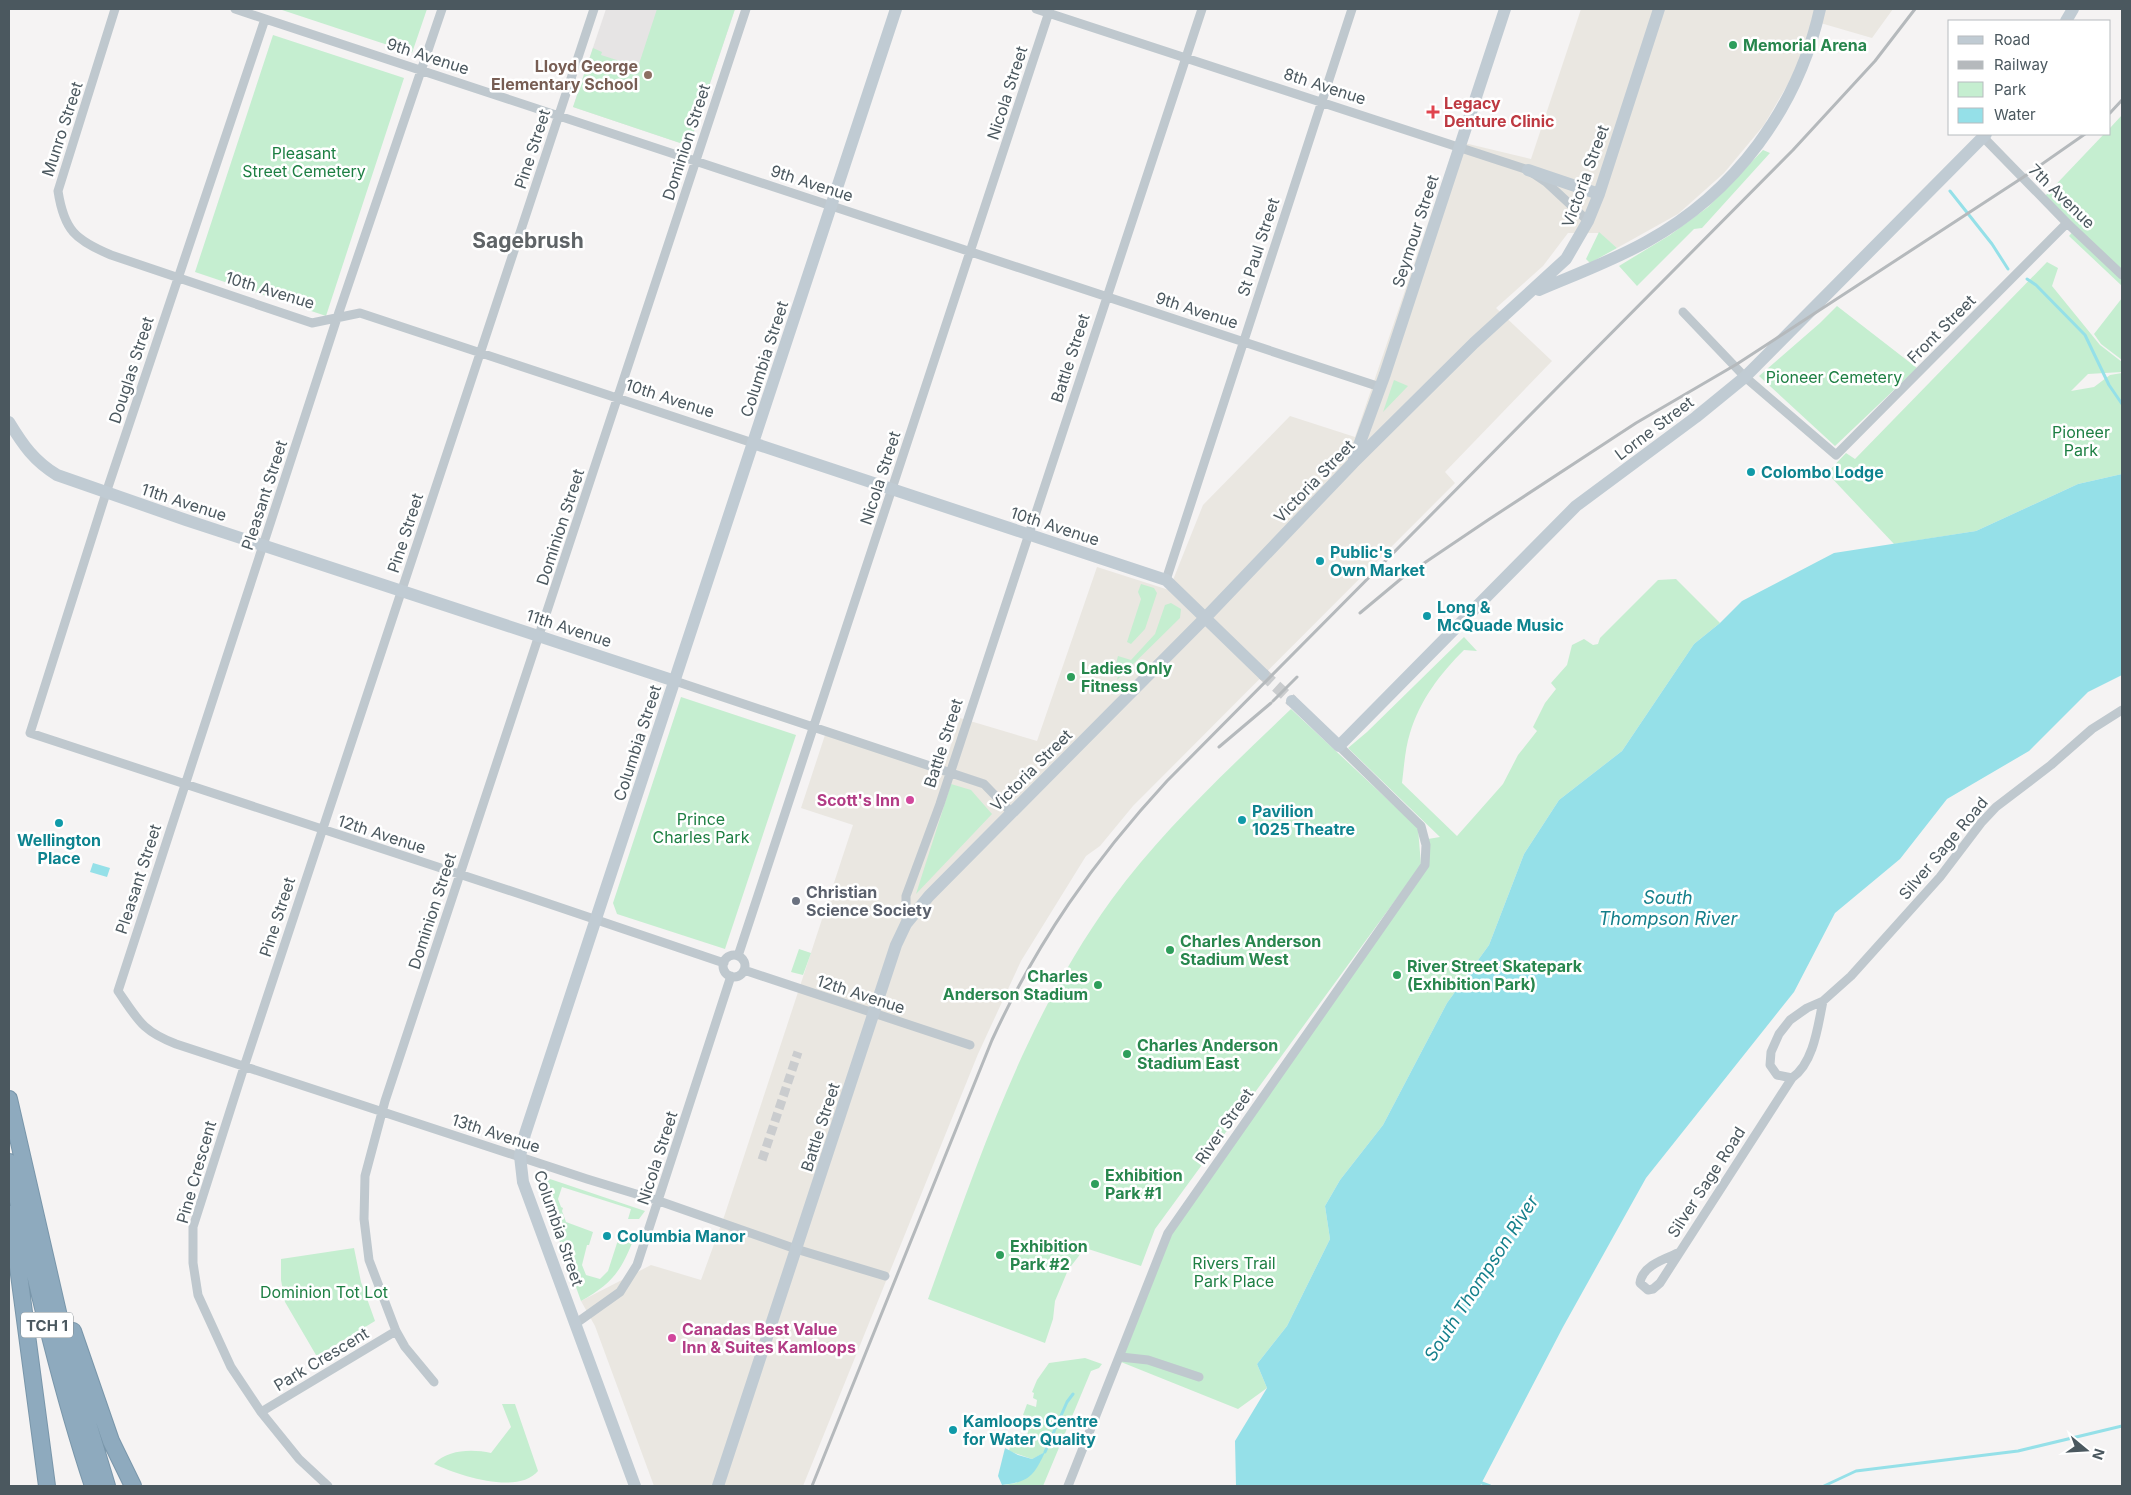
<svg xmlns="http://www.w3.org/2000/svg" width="2131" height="1495" font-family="Inter,sans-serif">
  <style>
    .commercial { fill: #eae7e1 }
    .education { fill: #e6e4e4 }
    .green { fill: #c5eed0 }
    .water { fill: #95e0e8 }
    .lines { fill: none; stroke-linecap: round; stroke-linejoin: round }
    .stream { stroke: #95e0e8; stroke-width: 3 }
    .street-tunnel { stroke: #caccce; stroke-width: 9; stroke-dasharray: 9 4.5; stroke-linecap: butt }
    .secondary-tunnel { stroke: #caccce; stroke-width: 12; stroke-dasharray: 12 6; stroke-linecap: butt }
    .highway-casing { stroke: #7996aa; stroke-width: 18 }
    .street { stroke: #bfc8ce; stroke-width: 9 }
    .secondary { stroke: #c0cbd3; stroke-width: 12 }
    .highway { stroke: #8eaabe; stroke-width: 16 }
    .rail { stroke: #b5b9bc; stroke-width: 3 }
    .leisure-dot { fill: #2e9e5b; stroke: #fff; stroke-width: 2 }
    .education-dot { fill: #8d6e63; stroke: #fff; stroke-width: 2 }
    .health-dot { fill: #e0444e; stroke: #fff; stroke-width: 2 }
    .culture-dot { fill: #0f9aa8; stroke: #fff; stroke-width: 2 }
    .hotel-dot { fill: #d1479c; stroke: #fff; stroke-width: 2 }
    .worship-dot { fill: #6b7280; stroke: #fff; stroke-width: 2 }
    .labels { text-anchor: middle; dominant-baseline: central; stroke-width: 5; stroke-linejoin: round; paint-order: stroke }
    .shield { fill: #fff; stroke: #818a8f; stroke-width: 1 }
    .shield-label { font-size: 15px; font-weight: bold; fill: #4b585f }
    .leisure-label { font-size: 16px; font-weight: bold; fill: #27864d; stroke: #fff; text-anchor: start }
    .street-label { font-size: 16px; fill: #4b585f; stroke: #fff }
    .education-label { font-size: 16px; font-weight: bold; fill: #785e54; stroke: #fff; text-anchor: end }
    .health-label { font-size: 16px; font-weight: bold; fill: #be3a42; stroke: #fff; text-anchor: start }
    .park-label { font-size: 16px; fill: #1d7f43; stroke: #fff }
    .culture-label { font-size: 16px; font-weight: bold; fill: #0d838f; stroke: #fff; text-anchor: start }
    .hotel-label { font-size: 16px; font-weight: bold; fill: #b23c85; stroke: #fff; text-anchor: end }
    .worship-label { font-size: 16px; font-weight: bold; fill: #5b616d; stroke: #fff; text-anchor: start }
    .water-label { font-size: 18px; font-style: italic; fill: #147f8b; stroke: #fff }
    .district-label { font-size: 21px; font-weight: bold; fill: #5f6467; stroke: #fff }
  </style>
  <rect width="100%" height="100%" fill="#f5f3f3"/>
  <path class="commercial" d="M1581,9H1893L1872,38L1817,22L1792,77L1764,125L1724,173L1678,214L1617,248L1599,233H1568L1543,266L1496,308L1552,361L1445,472L1455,483L1133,806L1100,846L1086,856L1021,961L978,1054L803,1486H654L595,1326L581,1301L651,1265L701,1280L725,1214L853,825L801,808L825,735L942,772L960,718L1037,741L1097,567L1169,590L1203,505L1290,416L1355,437L1456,141L1531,159Z"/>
  <path class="education" d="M606,9H735L689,146L573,107Z"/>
  <path class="green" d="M279,9H427L412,53Z
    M657,9H735L689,146L573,107L593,48L602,52L601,55L623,62L624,60L639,64Z
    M273,35L404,78L326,316L195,272Z
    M2122,115V286L2069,236L2077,227L2045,196L2104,134H2110V128Z
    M1763,150L1770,153L1702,228L1694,229L1637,286L1619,266L1670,235L1708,207Z
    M1599,232L1617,248L1590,263L1586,259Z
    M2047,262L2058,268L2052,286L2100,345L2122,362V372L2088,374L2071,391L2094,387L2110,375L2122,373V474L2078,484L1976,531L1894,544L1827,473L1846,453L1855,459Z
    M2122,298V360L2101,344L2094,334Z
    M1837,306L1917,368L1835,446L1759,376L1820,323Z
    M1394,380L1408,386L1383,412Z
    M1676,579L1720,623L1694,644L1622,751L1559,800L1524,854L1489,945L1447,1003L1383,1125L1340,1180L1325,1206L1330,1239L1287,1326L1257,1364L1267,1388L1238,1409L1121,1362L1170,1235L1428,865V839L1440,837L1348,748L1367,732L1464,637L1477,651L1464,650C1440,674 1420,700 1410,733C1405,749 1404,767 1402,783L1457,836L1503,784L1518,755L1537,731L1533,727L1545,703L1556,689L1551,683L1567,665L1572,645L1584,639L1593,645L1598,644L1600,638L1658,580Z
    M1141,584L1154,588L1157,593L1145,629L1131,644L1127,642L1141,599L1138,592Z
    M1171,603L1181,609L1180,618L1117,680L1120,669L1115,667L1118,656L1131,660L1155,634L1165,605Z
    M681,697L796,735L725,949L617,914L613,903Z
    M1291,709L1418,828L1421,865L1155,1229L1141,1266L1085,1248L1068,1270L1055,1301L1053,1319L1045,1343L928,1299C978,1161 1025,1019 1112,899C1164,828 1229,769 1291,709Z
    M951,784L971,790L992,814L916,894Z
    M799,949L811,953L803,975L791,972Z
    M550,1179L645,1211L639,1219H628L631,1209L562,1187L558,1199L561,1207L563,1208L562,1211L566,1222L593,1232L589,1245H587L582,1265L586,1275L600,1279L608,1271L618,1240L633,1241C620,1273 611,1284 581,1301L540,1187Z
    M354,1248L361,1282L375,1321L319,1355H316L285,1302L281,1280V1259Z
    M1085,1358L1102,1364L1099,1368L1091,1371L1043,1486H998L1016,1483L1044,1453L1032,1459L1009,1451L1013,1435L1026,1439L1030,1425L1028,1424L1030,1419L1023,1415L1027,1404L1036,1407L1037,1400L1033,1398L1034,1393L1032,1392L1037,1380L1049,1363Z
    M502,1404H515L538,1471C518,1495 460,1476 434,1464C448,1449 473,1449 491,1453L511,1427Z"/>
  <path class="water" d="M2122,474V675L2088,692L2029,751L1947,799L1900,859L1835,913L1794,992L1646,1178L1563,1327L1480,1486H1236L1235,1441L1267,1388L1257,1364L1287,1326L1330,1239L1325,1206L1340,1180L1383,1125L1447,1003L1489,945L1524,854L1559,800L1622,751L1694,644L1720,623L1742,601L1834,553L1976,531L2078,484Z
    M93,863L110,868L107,877L90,872Z
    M1005,1448L1018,1455L1032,1459L1045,1452C1034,1476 1029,1482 1002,1485L998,1476Z"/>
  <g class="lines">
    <path class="stream" d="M1950,191L1992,244L2008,269
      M2027,279L2036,285L2085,335L2109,385L2122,404
      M1045,1452L1067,1402L1073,1394
      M1482,1483L1490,1486
      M1824,1486L1856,1471L2018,1451L2122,1426"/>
    <path class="street-tunnel" d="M762,1160L798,1052"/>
    <path class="secondary-tunnel" d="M1263,674L1292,701"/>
    <g class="highway-casing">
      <path id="highway" d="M9,1099L69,1360L107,1486
        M9,1162C34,1271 58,1380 93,1486
        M11,1214L47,1486
        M73,1331L111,1441L133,1486"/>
    </g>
    <path class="street" d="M115,9L58,191C64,230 75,240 111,255L312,323L360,313L753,443
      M235,9L1380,387
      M442,9L337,318L118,991C138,1020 142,1031 176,1044L587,1179L659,1201L796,1249L885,1276
      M1036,9L1528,170L1546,182L1588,221
      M265,19L106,493L30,733L529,897L724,963
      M1983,137L2067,223L2122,275
      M1683,312L1745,377L1836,455L2067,223
      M1166,580L1352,9
      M675,681L984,784L1011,812
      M906,924V896L940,804L1202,9
      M723 966a11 11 0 1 1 22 0a11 11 0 1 1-22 0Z
      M738,956L1050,9
      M744,970L970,1045
      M1823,1001C1818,1025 1814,1063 1792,1078L1777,1075L1770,1065L1771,1052L1779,1034L1790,1020L1807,1008L1823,1001L1851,976L1940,877L1981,823L1996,807L2051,765L2092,729L2122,710
      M1678,1253C1664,1259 1642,1266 1640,1283L1648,1290L1653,1289L1660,1283L1792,1078
      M575,1324L620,1292L637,1265L731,976
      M1121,1357L1148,1360L1199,1377
      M434,1382L405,1347L396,1331L369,1260L364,1219L365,1176L385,1101L746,9
      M261,1412L396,1331
      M328,1486L299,1459L261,1412L231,1367L198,1295L193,1263V1227L244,1067L594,9
      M1068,1486L1168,1233L1425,865L1426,845L1421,826L1339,746"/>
    <path class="secondary" d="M2066,21L2073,9
      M1528,170L1599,194
      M1539,290C1574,275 1612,261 1646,242C1735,193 1798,108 1820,9
      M9,422C23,445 34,461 57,475L186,520L675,681
      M753,443L1166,580L1263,674
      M1354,459L1385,374L1505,9
      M1292,701L1339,746L1576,506L1696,417L1745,377L1986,134
      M635,1486L523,1182L520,1156L525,1134L896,9
      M718,1486L896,945L906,924L929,896L1206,617L1353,463L1474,343L1566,259L1588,221L1599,194L1659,9"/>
    <use href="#highway" class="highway"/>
    <path class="rail" d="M2110,113L2122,100
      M1360,613L1402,578L1488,520L1636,423L1737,364L2022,178L2085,134
      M1273,701L1297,677
      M1219,747L1271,703
      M812,1486L992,1040C1037,942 1094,860 1167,781L1793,150L1875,61L1915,9"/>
  </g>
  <g class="leisure-dot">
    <circle cx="1733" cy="45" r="5"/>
    <circle cx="1071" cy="677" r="5"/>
    <circle cx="1170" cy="950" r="5"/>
    <circle cx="1397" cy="975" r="5"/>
    <circle cx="1098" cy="985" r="5"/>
    <circle cx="1127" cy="1054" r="5"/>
    <circle cx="1095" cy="1184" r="5"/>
    <circle cx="1000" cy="1255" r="5"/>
  </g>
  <circle class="education-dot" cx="648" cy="75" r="5"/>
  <path class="health-dot" d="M1430.5 104.5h5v5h5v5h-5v5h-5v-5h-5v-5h5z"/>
  <g class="culture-dot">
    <circle cx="1751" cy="472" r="5"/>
    <circle cx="1320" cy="561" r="5"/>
    <circle cx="1427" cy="616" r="5"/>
    <circle cx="1242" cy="820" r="5"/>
    <circle cx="59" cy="823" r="5"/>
    <circle cx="607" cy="1236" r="5"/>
    <circle cx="953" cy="1430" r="5"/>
  </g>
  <g class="hotel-dot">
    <circle cx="910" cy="800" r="5"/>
    <circle cx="672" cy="1338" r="5"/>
  </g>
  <circle class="worship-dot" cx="796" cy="901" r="5"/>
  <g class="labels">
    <rect class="shield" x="21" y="1312.5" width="52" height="25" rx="4"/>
    <g class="shield-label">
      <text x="47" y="1325">TCH 1</text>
    </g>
    <g class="leisure-label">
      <text x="1743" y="45">Memorial Arena</text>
      <text x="1081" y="668">Ladies Only<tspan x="1081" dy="18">Fitness</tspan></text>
      <text x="1180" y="941">Charles Anderson<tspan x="1180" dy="18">Stadium West</tspan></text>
      <text x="1407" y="966">River Street Skatepark<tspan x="1407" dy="18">(Exhibition Park)</tspan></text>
      <text x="1088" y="976" text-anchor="end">Charles<tspan x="1088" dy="18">Anderson Stadium</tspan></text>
      <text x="1137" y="1045">Charles Anderson<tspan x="1137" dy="18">Stadium East</tspan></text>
      <text x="1105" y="1175">Exhibition<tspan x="1105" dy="18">Park #1</tspan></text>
      <text x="1010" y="1246">Exhibition<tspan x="1010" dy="18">Park #2</tspan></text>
    </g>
    <g class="street-label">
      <text transform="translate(428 56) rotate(18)">9th Avenue</text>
      <text transform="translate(1325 86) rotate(18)">8th Avenue</text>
      <text transform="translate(1007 93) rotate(-72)">Nicola Street</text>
      <text transform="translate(62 129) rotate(-72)">Munro Street</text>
      <text transform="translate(686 142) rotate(-72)">Dominion Street</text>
      <text transform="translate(532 149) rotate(-72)">Pine Street</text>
      <text transform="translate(1585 176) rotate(-70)">Victoria Street</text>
      <text transform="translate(812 183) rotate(18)">9th Avenue</text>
      <text transform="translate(2062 196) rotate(44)">7th Avenue</text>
      <text transform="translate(1415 231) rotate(-72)">Seymour Street</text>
      <text transform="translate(1258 247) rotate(-72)">St Paul Street</text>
      <text transform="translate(270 290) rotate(17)">10th Avenue</text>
      <text transform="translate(1197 310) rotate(18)">9th Avenue</text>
      <text transform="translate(1941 329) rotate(-45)">Front Street</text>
      <text transform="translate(1070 358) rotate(-72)">Battle Street</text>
      <text transform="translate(764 359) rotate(-72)">Columbia Street</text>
      <text transform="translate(131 370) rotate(-72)">Douglas Street</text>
      <text transform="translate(670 398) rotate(18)">10th Avenue</text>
      <text transform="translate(1654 428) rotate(-37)">Lorne Street</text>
      <text transform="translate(880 478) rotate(-72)">Nicola Street</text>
      <text transform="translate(1314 481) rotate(-46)">Victoria Street</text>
      <text transform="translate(264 495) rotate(-72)">Pleasant Street</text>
      <text transform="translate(184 502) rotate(18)">11th Avenue</text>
      <text transform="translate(1055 526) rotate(18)">10th Avenue</text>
      <text transform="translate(560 527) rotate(-72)">Dominion Street</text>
      <text transform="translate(405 533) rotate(-72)">Pine Street</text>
      <text transform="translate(569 628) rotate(18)">11th Avenue</text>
      <text transform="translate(637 743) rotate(-72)">Columbia Street</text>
      <text transform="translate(943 743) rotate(-72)">Battle Street</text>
      <text transform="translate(1031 770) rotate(-45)">Victoria Street</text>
      <text transform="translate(382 834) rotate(18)">12th Avenue</text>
      <text transform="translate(1943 848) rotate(-50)">Silver Sage Road</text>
      <text transform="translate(138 879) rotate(-72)">Pleasant Street</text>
      <text transform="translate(432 911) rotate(-72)">Dominion Street</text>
      <text transform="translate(277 917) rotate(-72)">Pine Street</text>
      <text transform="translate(861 994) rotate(18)">12th Avenue</text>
      <text transform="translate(1224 1126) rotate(-55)">River Street</text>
      <text transform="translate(820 1127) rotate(-72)">Battle Street</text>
      <text transform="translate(496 1133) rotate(18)">13th Avenue</text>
      <text transform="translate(657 1158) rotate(-72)">Nicola Street</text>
      <text transform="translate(196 1172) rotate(-74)">Pine Crescent</text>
      <text transform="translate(1706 1182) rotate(-57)">Silver Sage Road</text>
      <text transform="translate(559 1228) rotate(71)">Columbia Street</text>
      <text transform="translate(321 1359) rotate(-31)">Park Crescent</text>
    </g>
    <g class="education-label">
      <text x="638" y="66">Lloyd George<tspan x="638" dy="18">Elementary School</tspan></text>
    </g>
    <g class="health-label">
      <text x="1444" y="103">Legacy<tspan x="1444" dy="18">Denture Clinic</tspan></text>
    </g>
    <g class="park-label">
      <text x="304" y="153">Pleasant<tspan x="304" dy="18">Street Cemetery</tspan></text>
      <text x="1834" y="377">Pioneer Cemetery</text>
      <text x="2081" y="432">Pioneer<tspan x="2081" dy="18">Park</tspan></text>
      <text x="701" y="819">Prince<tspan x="701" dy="18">Charles Park</tspan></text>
      <text x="1234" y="1263">Rivers Trail<tspan x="1234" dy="18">Park Place</tspan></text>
      <text x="324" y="1292">Dominion Tot Lot</text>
    </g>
    <g class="culture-label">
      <text x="1761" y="472">Colombo Lodge</text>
      <text x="1330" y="552">Public's<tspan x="1330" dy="18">Own Market</tspan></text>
      <text x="1437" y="607">Long &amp;<tspan x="1437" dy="18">McQuade Music</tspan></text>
      <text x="1252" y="811">Pavilion<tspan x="1252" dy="18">1025 Theatre</tspan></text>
      <text x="59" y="840" text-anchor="middle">Wellington<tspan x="59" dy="18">Place</tspan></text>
      <text x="617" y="1236">Columbia Manor</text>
      <text x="963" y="1421">Kamloops Centre<tspan x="963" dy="18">for Water Quality</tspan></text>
    </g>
    <g class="hotel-label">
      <text x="900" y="800">Scott's Inn</text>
      <text x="682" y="1329" text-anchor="start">Canadas Best Value<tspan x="682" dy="18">Inn &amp; Suites Kamloops</tspan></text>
    </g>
    <g class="worship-label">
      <text x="806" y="892">Christian<tspan x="806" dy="18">Science Society</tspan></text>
    </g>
    <g class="water-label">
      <text x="1668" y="897">South<tspan x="1668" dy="21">Thompson River</tspan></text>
      <text transform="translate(1481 1278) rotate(-57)">South Thompson River</text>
    </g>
    <g class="district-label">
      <text x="528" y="240">Sagebrush</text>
    </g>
  </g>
  <rect width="2131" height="1495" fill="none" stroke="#4b585f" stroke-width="20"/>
  <rect x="1948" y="20" width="162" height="115" fill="#ffffff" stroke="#b7bcbf"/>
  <rect x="1958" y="36" width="25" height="8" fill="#c0cbd3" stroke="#b7bcbf"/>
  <text x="1994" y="45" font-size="15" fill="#4b585f">Road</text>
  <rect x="1958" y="61" width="25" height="8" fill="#b5b9bc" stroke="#b7bcbf"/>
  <text x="1994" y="70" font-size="15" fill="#4b585f">Railway</text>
  <rect x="1958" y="82" width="25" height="15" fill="#c5eed0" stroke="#b7bcbf"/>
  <text x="1994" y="95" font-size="15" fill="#4b585f">Park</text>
  <rect x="1958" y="108" width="25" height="15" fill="#95e0e8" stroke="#b7bcbf"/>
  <text x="1994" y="120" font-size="15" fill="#4b585f">Water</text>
  <g transform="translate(2086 1450) rotate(108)" stroke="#ffffff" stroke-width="4" paint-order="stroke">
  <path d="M0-4L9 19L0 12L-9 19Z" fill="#4b585f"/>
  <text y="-8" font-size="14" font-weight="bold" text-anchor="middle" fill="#4b585f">N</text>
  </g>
</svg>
